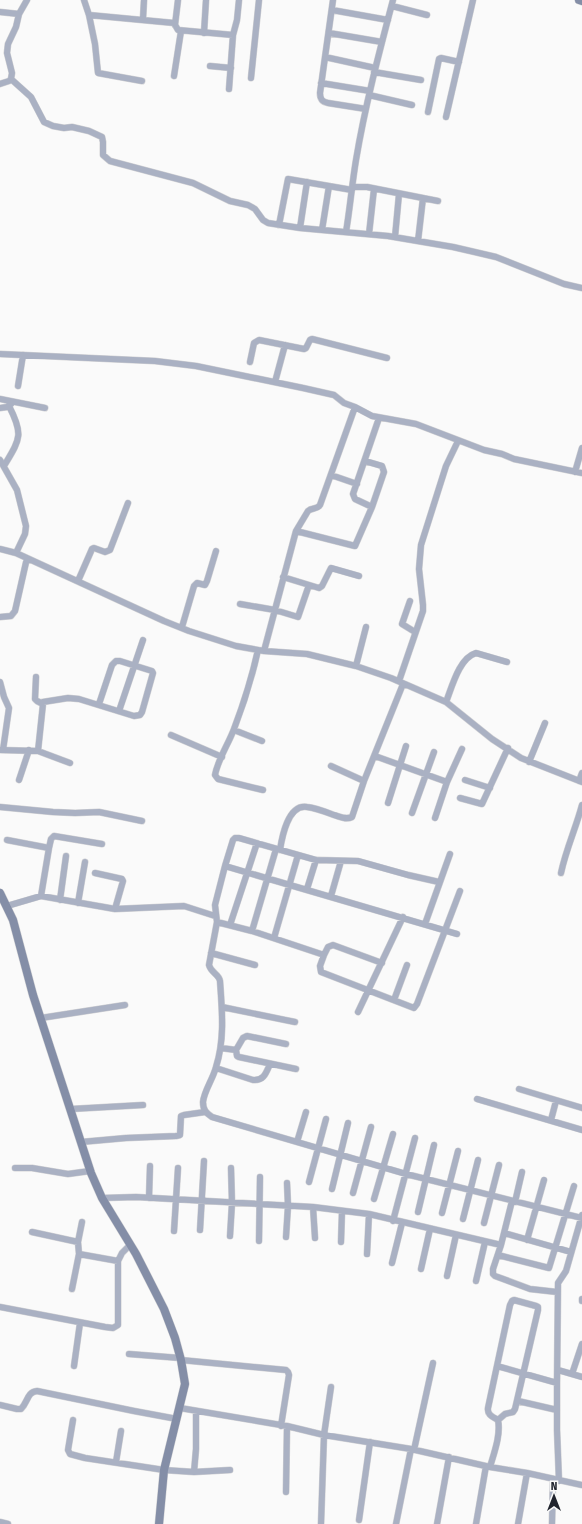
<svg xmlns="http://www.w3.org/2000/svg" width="582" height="1524" font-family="'Fira Sans Condensed',sans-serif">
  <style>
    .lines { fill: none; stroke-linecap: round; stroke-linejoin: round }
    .street-casing { stroke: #d3d3d5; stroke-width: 7 }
    .secondary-casing { stroke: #d3d3d5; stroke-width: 9 }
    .street { stroke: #aab1c3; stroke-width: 6 }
    .secondary { stroke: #848ea7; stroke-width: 8 }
  </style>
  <rect width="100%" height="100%" fill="#fafafa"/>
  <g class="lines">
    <g class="street-casing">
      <path id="street" d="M84,0L89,15L174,23L178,30L233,35L229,89
        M333,0L320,93C320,99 322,102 328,103L366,109
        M392,6L427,15
        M332,10L388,20
        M0,12L19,14
        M89,15L95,44L98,73L142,81
        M143,19L144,0
        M175,25L178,0
        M204,33L206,0
        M329,33L382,42
        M233,35L237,20L239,0
        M325,57L375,68
        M210,66L231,68
        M374,72L421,80
        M174,76L181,31
        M251,78L259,0
        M11,79L31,97L44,122L53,126L64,128L72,127L89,131L102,137L103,142V155L110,161L193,183L230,201L248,205L255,209L263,220L268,223L300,228L388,236L453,247L496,257L564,284L582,288
        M321,83L370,91
        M0,84L9,81L11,79L12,73L7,53L8,44L16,27L19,14L27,0
        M369,95L412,105
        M428,112L439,59L441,58L459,62
        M446,117L473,0
        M353,187H367L438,201
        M279,225L288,179L352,190
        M300,228L307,182
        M322,230L329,186
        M346,232C350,208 352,184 356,160C365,106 379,53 393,0
        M369,234L374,189
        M395,237L399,194
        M418,241L423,198
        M0,354L155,361L196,366L303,388L334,395L344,403L355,407L372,416L416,424L484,450L502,454L514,459L582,473
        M250,362L254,343L259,340L304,349L306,348L310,340L312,339L387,358
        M275,382L285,345
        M18,386L23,355
        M0,399L45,408
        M0,408L7,407L11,404
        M0,460L17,490L26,526L25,534L16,553
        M4,466C20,439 24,435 9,406
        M575,472L582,448
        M331,475L357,484
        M372,507L355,499L353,494L379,418
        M296,531L355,546L372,507L384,472L382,466L365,461
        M0,549L16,553L164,621L189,631L236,646L264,651L307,654L356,666L391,678L446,702L492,739L521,758L582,782
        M283,577L319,588L322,586L331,568L359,576
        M78,581L92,549L94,548L105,552L110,550L128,503
        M410,601L402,624L415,632
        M240,604L275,610L298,617L309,585
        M0,617L11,616L15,611L27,558
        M182,627L194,586L197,583L205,585L207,581L216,551
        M258,650C252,677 244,703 234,729C228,745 218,759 215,775L218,779L263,790
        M264,651L296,531L308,511C312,507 317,510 320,505L355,407
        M356,666L366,627
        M36,677L35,699L37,701L43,704L38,751
        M399,681L423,611V605L419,569L421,545L446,466L458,441
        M0,682L4,697L9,708L3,750
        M43,702L68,698L79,699L134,716L140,715L142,712L153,673L152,671L120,661H116L112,665L99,704
        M446,702C452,687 459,658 476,653L507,662
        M119,711L143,640
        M234,730L262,741
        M171,735L222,757
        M0,750L38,751L70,763
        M375,756L447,782
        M529,762L545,723
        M331,766L364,781
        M19,780L29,750
        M465,780L490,788
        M579,781L582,773
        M460,798L482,804L508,748
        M388,803L406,746
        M0,807L53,812L75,813L99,812L142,821
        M412,813L434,752
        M435,818L447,782L462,749
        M7,840L49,848L41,896
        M49,848L51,839L54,836L102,844
        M280,850C282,837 288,804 307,807C316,808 326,812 334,815C341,817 346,820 352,817L364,781L403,684
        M225,866L233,840L235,838H239L316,860L358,861L408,875L439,882
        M95,873L122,879L123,881L115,909
        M561,873C566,849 576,828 582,805
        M307,889L316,860
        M331,896L341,861
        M60,900L66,856
        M78,903L85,862
        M7,906L41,896L115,909L184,906L215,916
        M217,922L252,931L324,955L320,966L321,972L414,1008L417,1004L460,891
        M425,924L450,854
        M230,925L257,843
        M252,931L276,849
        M457,934L225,866L215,905L217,922L209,965C211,973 219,974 220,981C222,1010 225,1039 216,1067C213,1079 204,1091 203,1102C203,1110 206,1113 212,1117L406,1174L582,1218
        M274,938L298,855
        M211,953L255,965
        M324,955L328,947L333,945L382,963
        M394,1000L407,965
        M222,1007L295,1022
        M358,1012L403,917
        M41,1018L125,1005
        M221,1048L236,1050L243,1038L247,1036L286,1044
        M236,1050L237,1056L239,1057L296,1069
        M216,1068L253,1080C264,1081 266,1073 270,1064
        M519,1089L582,1108
        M477,1099L582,1130
        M71,1109L143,1105
        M551,1120L556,1101
        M81,1142L126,1138L176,1136L180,1135L181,1116L184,1115L205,1112
        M297,1142L306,1112
        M15,1168H32L68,1174L90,1171
        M309,1182L326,1119
        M332,1189L348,1123
        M353,1193L371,1127
        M102,1198L136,1197L313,1207L369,1214L501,1245L512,1201
        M149,1198L150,1166
        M374,1199L393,1134
        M515,1202L522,1172
        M313,1207L315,1238
        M418,1212L434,1145
        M442,1213L458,1151
        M463,1219L478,1160
        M393,1221L415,1138
        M484,1223L499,1165
        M200,1230L204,1161
        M174,1231L178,1168
        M32,1232L78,1242L79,1254L118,1261
        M504,1233L571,1252
        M230,1236L232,1203L231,1168
        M286,1237L288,1206L287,1183
        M527,1240L544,1180
        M259,1241L260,1177
        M78,1242L82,1222
        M341,1242L342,1211
        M501,1245L493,1269V1274L495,1276L530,1289L557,1292
        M367,1254L369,1214
        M498,1255L549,1268L574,1186
        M392,1263L402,1223
        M421,1269L430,1229
        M447,1276L456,1235
        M476,1281L485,1242
        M72,1289L79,1254
        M582,1299V1301
        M0,1307L105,1327L113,1328L118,1325V1261L122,1253L130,1245
        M129,1354L180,1358
        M181,1360L286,1370L288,1372L289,1375L281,1426
        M74,1366L80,1323
        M497,1366L557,1383V1430L559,1481
        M558,1370L582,1377
        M572,1374L582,1344
        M557,1383L558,1283L566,1271L582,1215
        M518,1401L557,1410
        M0,1405L17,1409H21C28,1402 27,1392 37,1391L134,1411L177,1419
        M180,1408L287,1426L324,1435L411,1449L490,1467L527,1473L582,1485
        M73,1420L68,1450L70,1454L85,1458L164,1470L194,1472L196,1449V1411
        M414,1450L433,1363
        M116,1462L121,1431
        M490,1467C494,1453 501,1435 498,1420C493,1417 487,1415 488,1408L510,1305L512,1301L514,1300L536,1306L538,1307V1310L515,1409L513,1412L505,1414L498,1420
        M194,1472L230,1470
        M286,1492L287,1426
        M359,1520L370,1442
        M0,1522L8,1524
        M321,1524L324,1435L331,1387
        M396,1524L411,1449
        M437,1524L449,1457
        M476,1524L486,1466
        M518,1524L527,1473
        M552,1524L553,1480"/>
    </g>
    <g class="secondary-casing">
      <path id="secondary" d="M579,0L582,1
        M0,893L13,920L33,995L91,1173L102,1198L136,1254L164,1309L175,1338L181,1360L185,1384L164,1470L159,1524"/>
    </g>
    <use href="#street" class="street"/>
    <use href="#secondary" class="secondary"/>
  </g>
  <g transform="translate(554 1496)" stroke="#fafafa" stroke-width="3" paint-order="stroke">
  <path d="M0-3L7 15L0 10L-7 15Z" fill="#20242e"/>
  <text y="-6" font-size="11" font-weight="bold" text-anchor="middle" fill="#20242e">N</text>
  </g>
</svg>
